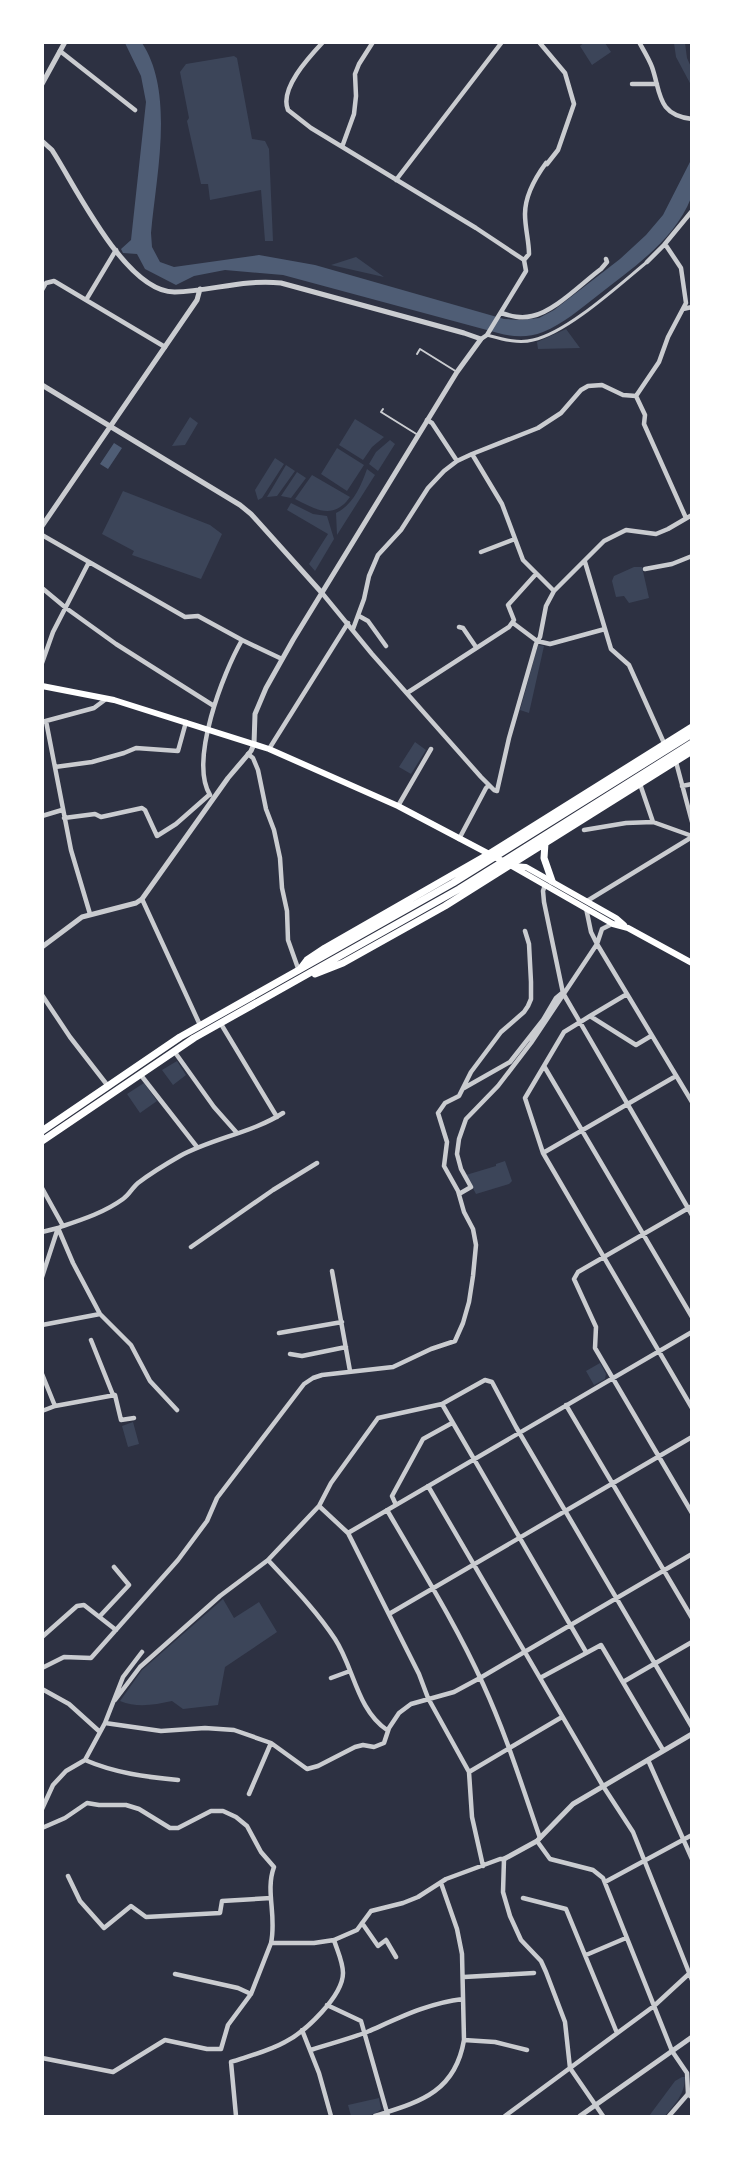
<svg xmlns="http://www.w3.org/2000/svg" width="734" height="2159" font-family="'PT Sans',sans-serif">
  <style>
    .green { fill: #3c4559 }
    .water { fill: #4f5d75 }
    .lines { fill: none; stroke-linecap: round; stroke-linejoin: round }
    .service { stroke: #caccd0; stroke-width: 2 }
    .pedestrian { stroke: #caccd0; stroke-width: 3 }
    .minor { stroke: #caccd0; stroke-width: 4.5 }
    .tertiary { stroke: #caccd0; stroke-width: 5 }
    .secondary { stroke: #fff; stroke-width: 6 }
    .primary { stroke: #fff; stroke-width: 7 }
  </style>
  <rect width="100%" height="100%" fill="#2d3142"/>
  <path class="green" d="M585,42L605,43L611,52L592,65L580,46Z
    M674,43H685L687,58L691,67V85L676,57Z
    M234,56L237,58L252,139L265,141L269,149L273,241H265L261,190L210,200L208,184H201L187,121L189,118L180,72L186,64Z
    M356,257L384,277L331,265Z
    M566,329L580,348L538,349L537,342Z
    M190,417L198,423L185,445L172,446Z
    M355,419L384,437L372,447L363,460L339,445Z
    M390,440L395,444L378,471L369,464L376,452Z
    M337,448L364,465L347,491L321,474Z
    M275,458L284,464L262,498L258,500L255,490Z
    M286,465L295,471L277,496L267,497Z
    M367,469L375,475L337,535L336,513C353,505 361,486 367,469Z
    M297,472L306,478L291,498L281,496Z
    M312,475L350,497C333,521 315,509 295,499Z
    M123,491L210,525L222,534L201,579L132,555L134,551L102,534Z
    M291,503L313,514L327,516L334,539L315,571L309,564L328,534L287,510Z
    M634,567H642L649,598L629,603L624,596L616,597L612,581L614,576Z
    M538,645L544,646L529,713L520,710Z
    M415,742L426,750L411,774L399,767Z
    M177,1061L186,1075L173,1085L162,1070Z
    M144,1083L157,1101L140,1113L127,1094Z
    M505,1161L512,1181L509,1184L476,1194L466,1175L496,1166V1164Z
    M600,1363L606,1374L605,1379L594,1385L586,1371Z
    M133,1422L139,1444L128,1447L122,1426Z
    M223,1599L234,1618L259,1602L277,1632L225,1667L218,1705L183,1709L172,1701C154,1705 137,1708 120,1701L142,1670Z
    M682,2077H685C685,2094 675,2104 665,2116H649L675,2081Z
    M379,2098L381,2109C374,2117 361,2117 351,2116L348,2105Z"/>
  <path class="water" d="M125,43H142C175,93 156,176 151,233L152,247L160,262L174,267L259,255L315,265L504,319L521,320L539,318L554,310L620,259L646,235L663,215L691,160C691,171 695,188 691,198C674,241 631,269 597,296C580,309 563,324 543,332C528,338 513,337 498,333L283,275L225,270L194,276L176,285L145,269L137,254L123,253L121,249L131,240L146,102L141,76Z
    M114,443L122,448L108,469L100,464Z"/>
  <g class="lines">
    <path class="service" d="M417,354L420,349L457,372
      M383,409L381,412L418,435"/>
    <path class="pedestrian" d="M487,335C502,339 518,344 533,340C567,333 619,285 647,262"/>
    <path class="minor" d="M323,42C309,57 279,89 288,110L311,128L476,228L524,260L526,271L487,335L481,339
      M539,42L565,73L574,104L558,150L547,164
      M639,42C644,51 649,59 652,67C661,93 657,115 692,119
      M60,51L135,110
      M632,84H657
      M342,147L354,114L356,96L355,74L359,64L373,42
      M396,180L502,42
      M524,260L529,254C529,241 525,228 525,214C525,195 535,178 546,163
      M647,262L664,245L692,211
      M42,290L46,283L54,281L165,347
      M86,300L116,250
      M683,309L692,307
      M501,313C511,316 521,319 532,316C554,312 582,283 601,269L607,262L606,259
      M636,396L659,362L668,337L686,303L681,268L665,244
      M636,396L645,415L644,424L686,518
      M427,420L432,423L457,461
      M472,454L502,504L523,560L554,591
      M42,535L185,617L198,616L242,640L282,659
      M481,552L515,539
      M585,562L611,649L629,665L664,743
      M645,569L672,564L692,556
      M42,588L66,608L116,644L214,706
      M322,593L372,654L481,777L494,790L497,791L509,738L536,644L540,637L546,606L554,591L604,541L626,530L656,534L668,529L692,515
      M359,616L368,621L386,646
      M513,623L537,641L550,644L605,629
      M459,627L463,628L476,647
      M353,629L364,599L369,576L378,555L401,530L428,488L444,471L457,461L472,454L538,428L561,413L581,390L588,386L602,385L623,395L636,396
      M42,663L53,632L89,562
      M407,693L509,627L514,620L508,605L536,574
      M46,721L71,850L90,914
      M42,722L94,708L106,699
      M269,749L348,623
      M248,754L253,758L258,770L266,809L274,830L280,858L282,888L287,911L288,940L299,971
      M676,762L692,822
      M55,767L92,762L124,753L136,748L178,751L186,722
      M640,784L653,822
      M682,786L692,784
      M210,795C189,761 223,673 242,640
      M398,806L431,749
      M42,816L62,810
      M64,818L95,814L101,817L142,808L145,810L157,836L176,824L209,795
      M584,830L626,823L653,822L692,836
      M459,839L486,788L489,785
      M545,885L543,891L544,902L563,993L692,1215
      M142,899L200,1025
      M587,901L692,837
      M612,924L602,929L597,944L692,1102
      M42,995L70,1037L108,1086
      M590,1016L627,994
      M221,1024L277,1117
      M651,1036L636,1045L590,1016L564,1032L525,1098L543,1153L692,1408
      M174,1051L214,1107L237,1133
      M544,1066L692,1317
      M140,1074L197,1147
      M464,1088L510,1062L543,1020L556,998L562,993
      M543,1153L676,1076
      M42,1188L63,1226L58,1228L42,1277
      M459,1194L471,1187L461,1169L457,1154L459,1139L466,1119L498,1086L531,1043L597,944L591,932L586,908
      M692,1206L578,1272L574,1279L596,1327L595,1348L692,1513
      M63,1226C84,1219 105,1212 123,1199C129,1195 132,1188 138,1183C151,1173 166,1164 180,1156C213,1138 252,1133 283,1113
      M42,1232L58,1228L73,1263L100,1314L131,1345L150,1381L177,1410
      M191,1247L273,1190L317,1163
      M332,1271L350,1371
      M42,1325L100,1314
      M279,1333L342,1322
      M91,1340L113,1395
      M290,1354L302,1356L346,1347
      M42,1374L55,1406
      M442,1404L586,1652
      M566,1405L692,1618
      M42,1411L55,1406L115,1395L121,1420L134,1418
      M428,1486L603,1786L633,1832L692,1980
      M396,1505L392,1496L423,1439L452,1423
      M319,1506L348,1533L419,1674L428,1698L469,1772L472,1817L483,1866
      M387,1510C420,1567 456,1624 483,1684C506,1734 522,1786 540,1838
      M348,1533L692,1332
      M268,1560C292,1586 316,1610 335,1639C354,1668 357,1710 387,1730
      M389,1614L692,1437
      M100,1616L129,1585L114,1567
      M42,1637L77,1606L84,1605L116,1630
      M42,1668L64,1657L91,1658L178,1560L207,1521L217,1498L304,1384L313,1378L322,1375L393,1367L431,1349L455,1341L463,1323L469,1302L473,1276L476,1245L473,1229L464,1212L458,1191L444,1166L447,1142L438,1113L445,1103L459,1096L471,1072L501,1032L524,1012L528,1006L531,999V982L529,944L525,931
      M331,1678L350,1671
      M540,1678L601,1645L663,1750
      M623,1682L692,1642
      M42,1689L69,1704L100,1732
      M115,1700L140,1667L220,1596L268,1560L319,1506L331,1483L378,1418L442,1404L485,1380L492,1382L516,1427L692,1727
      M105,1723L161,1731L205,1728L234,1730L271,1743L307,1769L318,1766L355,1747L363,1745L374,1747L384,1743L389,1728L399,1713L411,1704L454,1692L480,1678L692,1554
      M85,1760C115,1773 146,1777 178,1780
      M648,1760L692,1859
      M469,1772L562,1717
      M249,1794L271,1743
      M42,1809L53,1785L66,1771L85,1760L105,1723L123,1677L142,1652
      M42,1828L65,1818L87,1803L99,1805H126L139,1809L170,1828H178L211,1811H223L236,1817L247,1826L261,1852L274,1867C265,1891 277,1916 271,1943
      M537,1841L550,1859L593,1870L603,1878L672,2051L687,2073L688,2094L669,2116
      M68,1876L80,1901L104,1928L131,1906L146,1917L220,1913L222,1901L271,1898
      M605,1882L692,1835
      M523,1898L566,1909L617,2033
      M362,1923L378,1946L386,1940L396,1957
      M586,1955L626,1938
      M175,1974L238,1988L251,1994
      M464,1977L534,1973
      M327,2005L361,2021L388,2116
      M302,2030L319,2073L331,2116
      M464,2040L495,2042L527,2050
      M311,2050C329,2044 349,2039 367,2032C399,2018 428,2003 463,1999
      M42,2058L113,2072L165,2040L207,2049H221L228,2025L251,1994L271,1943H314L334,1940L357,1930L371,1911L403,1903L418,1897L446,1879L500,1859H504L503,1892L510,1916L521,1940L541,1961L546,1972L565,2022L570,2068L603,2116
      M236,2116L231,2062C249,2056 269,2051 285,2042C305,2032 343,1996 343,1973C343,1962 337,1950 334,1940
      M375,2116C419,2102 455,2093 464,2040L462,1954L457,1929L441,1883
      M505,2116L654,2006L692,1971"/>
    <path class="tertiary" d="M42,84L65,42
      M42,141L52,150C76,187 126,293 175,292C211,291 244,279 281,283L464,333L481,339L457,372L293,640L266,688L255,714L254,744L251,751L228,778L142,899L136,903L82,917L42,947
      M42,385L240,505L251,514L322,593
      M42,526L197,300L200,289
      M504,1859L537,1841L573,1804L692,1734
      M688,2094L692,2097
      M580,2116L692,2037"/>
    <path class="secondary" d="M42,686L114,700L269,749L398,806L510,865L613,924L628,928L692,963
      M513,866L526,867L616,918L624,925"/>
    <path class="primary" d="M545,843L544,858L552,881
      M301,968L307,960L325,948L489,854L692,727
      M315,974L343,963L445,906L692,751
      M42,1131L180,1037L453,883L692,734
      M42,1141L194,1038L459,889L692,743"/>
  </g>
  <rect width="734" height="2159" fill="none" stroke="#ffffff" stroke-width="88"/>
</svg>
